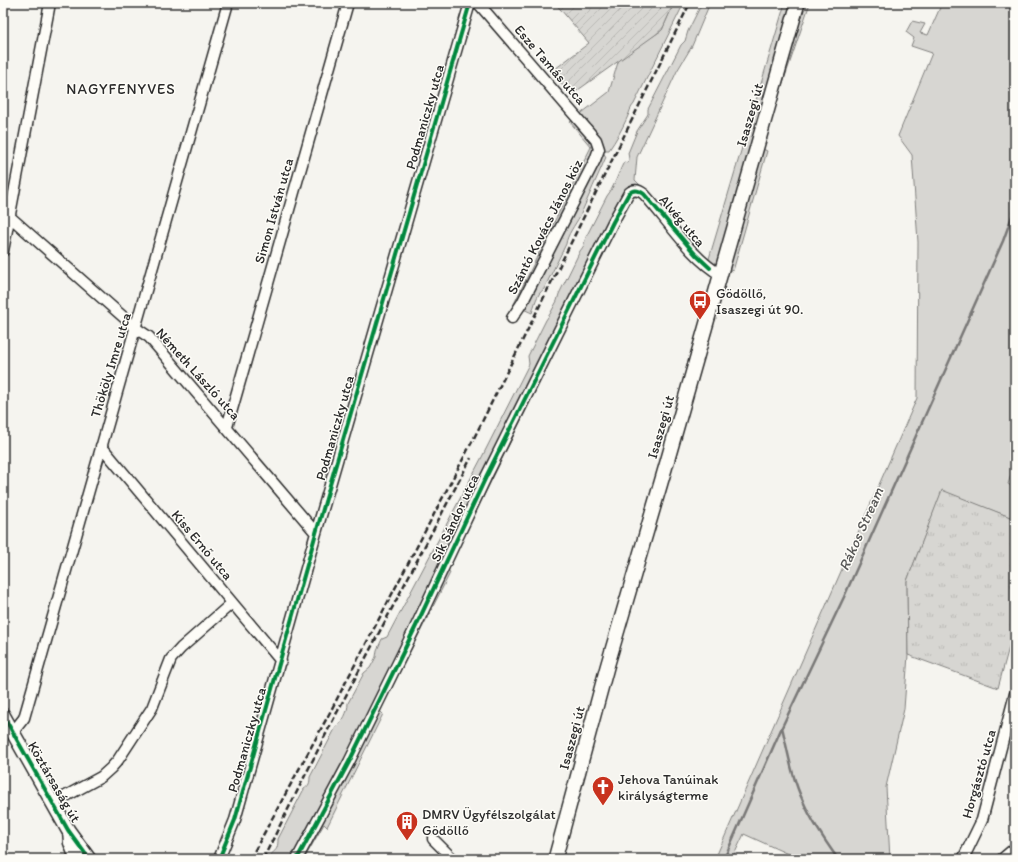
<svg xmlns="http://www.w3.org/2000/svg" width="1018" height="862" font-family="Itim,sans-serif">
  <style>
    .grass { fill: #d7d6d2; stroke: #81807e }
    .park { fill: url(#park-tufts); stroke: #81807e }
    .garden { fill: url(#garden-furrows); stroke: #81807e }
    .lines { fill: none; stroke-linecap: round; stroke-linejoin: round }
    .stream { stroke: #797877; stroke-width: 2.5 }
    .minor-casing { stroke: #2b2b2b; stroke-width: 13 }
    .major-casing { stroke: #2b2b2b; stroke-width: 16 }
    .minor { stroke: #fdfcf7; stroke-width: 10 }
    .major { stroke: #fdfcf7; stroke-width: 13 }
    .rail { stroke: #2b2b2b; stroke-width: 2.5; stroke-dasharray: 6 3; stroke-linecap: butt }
    .cycleway-casing { stroke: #fdfcf7; stroke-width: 6 }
    .cycleway { stroke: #00873e; stroke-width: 4 }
    .labels { text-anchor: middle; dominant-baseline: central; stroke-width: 3; stroke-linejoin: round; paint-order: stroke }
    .street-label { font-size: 14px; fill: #2b2b2b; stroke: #fdfcf7 }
    .poi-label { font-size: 14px; fill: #2b2b2b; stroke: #fdfcf7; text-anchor: start }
    .neighbourhood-label { font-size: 15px; letter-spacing: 1px; fill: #2b2b2b; stroke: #fdfcf7 }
    .water-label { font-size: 15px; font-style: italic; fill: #585857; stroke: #fdfcf7 }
  </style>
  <defs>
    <pattern id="park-tufts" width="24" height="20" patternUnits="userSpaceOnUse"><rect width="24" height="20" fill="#d7d6d2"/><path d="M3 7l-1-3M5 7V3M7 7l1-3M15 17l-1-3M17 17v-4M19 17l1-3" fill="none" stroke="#b9b8b4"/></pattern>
    <pattern id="garden-furrows" width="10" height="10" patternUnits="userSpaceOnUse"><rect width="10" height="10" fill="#d7d6d2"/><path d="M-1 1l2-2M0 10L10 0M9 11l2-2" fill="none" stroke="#b9b8b4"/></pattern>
  </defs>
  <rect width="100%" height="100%" fill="#f5f4ef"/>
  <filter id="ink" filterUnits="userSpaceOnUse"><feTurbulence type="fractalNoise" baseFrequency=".025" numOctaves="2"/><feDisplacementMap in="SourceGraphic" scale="8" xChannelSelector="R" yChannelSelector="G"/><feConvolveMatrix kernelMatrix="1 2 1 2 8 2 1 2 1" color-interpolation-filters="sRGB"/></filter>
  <g filter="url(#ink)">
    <path class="grass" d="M674,3H684L634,104C630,108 630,112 627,118C622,129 616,140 609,150H605L603,152L606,157C597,177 589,196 580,216C575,225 567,235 566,244L544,289C536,295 535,304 532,313L521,308L508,316L591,147L570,122L609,92L619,59L662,30Z
      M702,3H710L692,46L677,71L637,157L635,180L640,185L628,202L448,569L450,573L380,711L383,714L327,827L324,824L304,859H268C273,849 278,854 278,839L304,789C309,786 310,783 310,777L336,727C343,722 348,712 348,703L364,673L370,668L376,657L377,650L382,639L387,637L482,457L529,364L528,356L546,320L550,314L557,301L559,294L580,251L583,247L586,237L607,196C615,186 618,173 624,162L628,163L629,159L628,153L637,131L648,114V109L681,45L685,41L688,31Z
      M785,3H810L761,148L767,151L733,271L708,262Z
      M942,3H1015V463L1008,484L1015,488V519L942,491L907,581L908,655L904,709L886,787L890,859H799L744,834L732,859H715L917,398L918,242L912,155L898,136L932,53L911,46L914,38L906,32L912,21L925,24L920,33L928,35Z"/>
    <path class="park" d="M942,490L1015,519V625L998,688L908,655L907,581Z"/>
    <path class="garden" d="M555,3H674L662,30L571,95L551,72L589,43Z"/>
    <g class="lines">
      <path class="stream" d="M782,727C788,752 792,778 803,801C812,822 825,841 838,859
        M724,859L782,727L844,597L1003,241L1015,208"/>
      <g class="minor-casing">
        <path id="minor" d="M478,3L596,140L599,149L595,160L522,303L512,318
          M9,216L137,329L149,337L316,533
          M3,251L50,3
          M227,427L348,3
          M101,446L281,661
          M13,732L24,718C92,480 161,242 228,3
          M53,803L101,777L111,768L118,760L152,708L171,659L181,648L232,603
          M68,830L69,843L75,859
          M433,839L453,859
          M219,859L235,820L316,533L470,3
          M297,859L349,762L416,626L486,477L613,222L629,193C634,189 639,190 644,194C668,220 690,257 721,275
          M963,859L982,820L1015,694
          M1002,859L1015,848"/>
      </g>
      <g class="major-casing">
        <path id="major" d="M3,715L68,830L89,859
          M555,859L607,667L667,462L798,3"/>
      </g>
      <use href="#minor" class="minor"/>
      <use href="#major" class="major"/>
      <path class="rail" d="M250,859L328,716L474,438L690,3
        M263,859L331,724L471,458"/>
      <g class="cycleway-casing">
        <path id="cycleway" d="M3,715L68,830L89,859
          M219,859L235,820L316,533L470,3
          M297,859L349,762L416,626L486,477L613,222L629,193C634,189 639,190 644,194L696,255L710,268"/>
      </g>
      <use href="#cycleway" class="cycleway"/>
    </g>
  </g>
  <defs>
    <g id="bus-pin" transform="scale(1.15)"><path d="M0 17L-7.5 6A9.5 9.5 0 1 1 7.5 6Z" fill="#c8321e" stroke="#fdfcf7"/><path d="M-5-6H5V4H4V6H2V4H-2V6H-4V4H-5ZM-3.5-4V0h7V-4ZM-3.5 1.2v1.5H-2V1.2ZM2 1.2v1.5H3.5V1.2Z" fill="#fff"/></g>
    <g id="church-pin" transform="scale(1.15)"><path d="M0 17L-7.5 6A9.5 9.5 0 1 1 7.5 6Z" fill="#c8321e" stroke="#fdfcf7"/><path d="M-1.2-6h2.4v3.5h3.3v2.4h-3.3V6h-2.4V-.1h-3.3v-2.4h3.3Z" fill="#fff"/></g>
    <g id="building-pin" transform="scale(1.15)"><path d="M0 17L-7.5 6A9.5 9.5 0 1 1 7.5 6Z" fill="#c8321e" stroke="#fdfcf7"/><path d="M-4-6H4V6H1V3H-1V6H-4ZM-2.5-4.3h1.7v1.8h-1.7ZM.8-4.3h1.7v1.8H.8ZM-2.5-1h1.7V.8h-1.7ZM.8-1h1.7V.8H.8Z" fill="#fff"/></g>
  </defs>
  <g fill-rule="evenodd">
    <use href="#bus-pin" x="700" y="301"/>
    <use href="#church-pin" x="603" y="787"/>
    <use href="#building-pin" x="407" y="822"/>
  </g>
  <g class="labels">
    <g class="street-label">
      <text transform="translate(550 65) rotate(49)">Esze Tamás utca</text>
      <text transform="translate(750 115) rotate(-74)">Isaszegi út</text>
      <text transform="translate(425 117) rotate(-74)">Podmaniczky utca</text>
      <text transform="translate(274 211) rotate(-74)">Simon István utca</text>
      <text transform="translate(682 221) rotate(50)">Alvég utca</text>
      <text transform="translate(545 227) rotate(-63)">Szántó Kovács János köz</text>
      <text transform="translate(111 365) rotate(-73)">Thököly Imre utca</text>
      <text transform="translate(198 374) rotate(48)">Németh László utca</text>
      <text transform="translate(661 427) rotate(-74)">Isaszegi út</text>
      <text transform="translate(335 428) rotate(-74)">Podmaniczky utca</text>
      <text transform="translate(455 518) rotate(-65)">Sík Sándor utca</text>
      <text transform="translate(202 545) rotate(50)">Kiss Ernő utca</text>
      <text transform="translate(572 738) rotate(-75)">Isaszegi út</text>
      <text transform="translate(247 740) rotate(-74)">Podmaniczky utca</text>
      <text transform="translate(979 774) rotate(-74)">Horgásztó utca</text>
      <text transform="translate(54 782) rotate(60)">Köztársaság út</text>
    </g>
    <g class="poi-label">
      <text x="716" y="293">Gödöllő,<tspan x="716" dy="16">Isaszegi út 90.</tspan></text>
      <text x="618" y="779">Jehova Tanúinak<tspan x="618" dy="16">királyságterme</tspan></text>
      <text x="422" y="814">DMRV Ügyfélszolgálat<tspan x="422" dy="16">Gödöllő</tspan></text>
    </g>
    <g class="neighbourhood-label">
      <text x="121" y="89">NAGYFENYVES</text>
    </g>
    <g class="water-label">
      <text transform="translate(861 529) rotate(-66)">Rákos Stream</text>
    </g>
  </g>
  <rect width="1018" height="862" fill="none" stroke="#fdfcf7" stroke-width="16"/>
  <rect x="8" y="8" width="1002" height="846" fill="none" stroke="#2b2b2b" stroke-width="1.5" filter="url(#ink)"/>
</svg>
